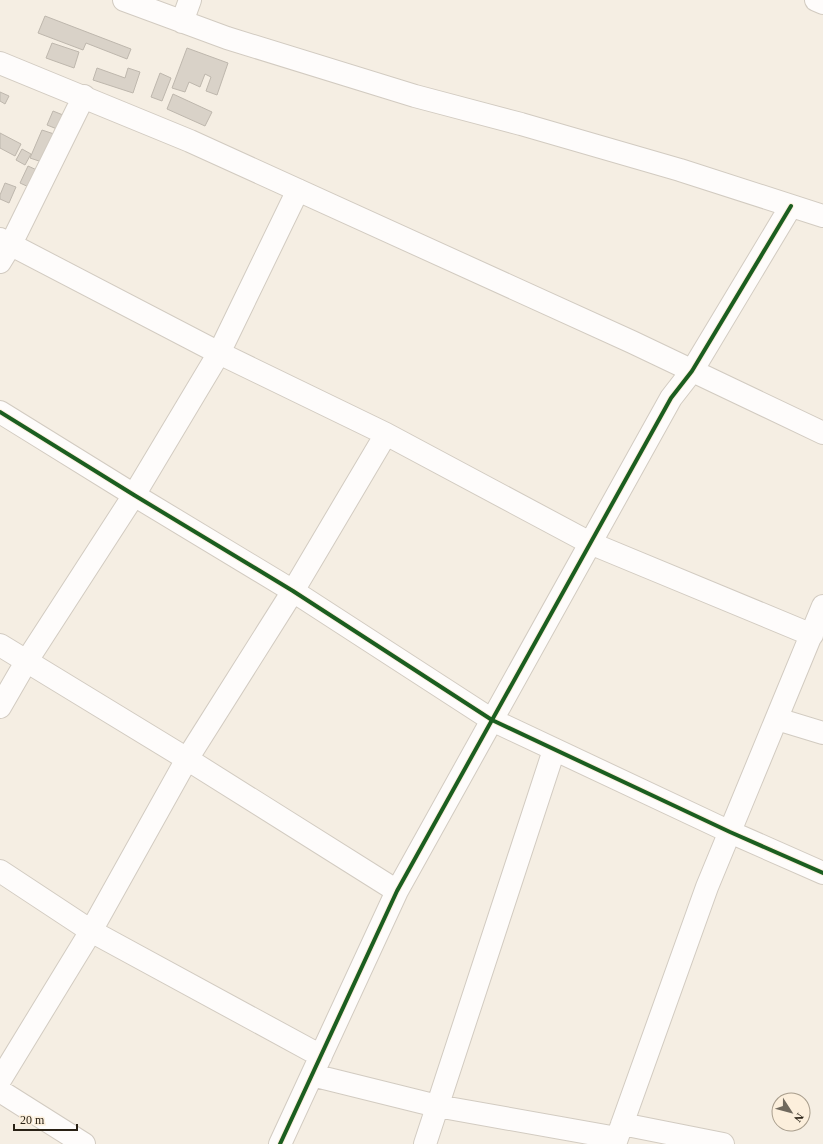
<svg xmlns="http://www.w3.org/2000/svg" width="823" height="1144" font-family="Georgia,serif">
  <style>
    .building { fill: #d9d2c8; stroke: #beb7ad }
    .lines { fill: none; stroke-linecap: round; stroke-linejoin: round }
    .minor-casing { stroke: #d2cbc1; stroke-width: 24 }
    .minor { stroke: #fefcfb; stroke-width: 22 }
    .cycleway-casing { stroke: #fcefdc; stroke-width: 6 }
    .cycleway { stroke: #1b5e20; stroke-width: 4 }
  </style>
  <rect width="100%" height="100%" fill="#f5eee3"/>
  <path class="building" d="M45,16L131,49L127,59L86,43L83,50L38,33Z
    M52,43L79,52L74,68L46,58Z
    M187,48L228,63L217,95L206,91L211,77L205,74L200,87L189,82L185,92L172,88Z
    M97,68L125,78L128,68L140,72L133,93L93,80Z
    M160,73L171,78L162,101L151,97Z
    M0,92L9,96L5,104L0,101Z
    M173,94L212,112L205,126L167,109Z
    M53,111L68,117L62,131L47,125Z
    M42,130L54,134L42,162L30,158Z
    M0,133L21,144L15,156L0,148Z
    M22,149L31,154L25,165L16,160Z
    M28,166L39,171L31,188L20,183Z
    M5,183L16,187L9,203L0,199V195Z"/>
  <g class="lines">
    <g class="minor-casing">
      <path id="minor" d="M124,0L227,38L415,96L521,124L680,170L823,216
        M816,0L823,3
        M182,22L190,0
        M0,63L190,141L632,342L823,433
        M0,239L219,353L386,434L590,543L812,635
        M0,262L11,244L84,96
        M0,412L134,495L293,591L492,720L730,832L823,873
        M0,645L187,759L397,891
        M0,707L26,662L134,495L219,353L298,190
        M777,719L823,733
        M0,871L91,931L321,1056
        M312,1075L437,1106L617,1138
        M0,1080L91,931L187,759L293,591L386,434
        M0,1091L84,1144
        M622,1124L723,1144
        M280,1144L397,891L671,398L692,371L791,206
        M425,1144L554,750
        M615,1144L707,887L823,606"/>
    </g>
    <use href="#minor" class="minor"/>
    <g class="cycleway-casing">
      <path id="cycleway" d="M0,412L134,495L293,591L492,720L730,832L823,873
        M280,1144L397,891L671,398L692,371L791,206"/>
    </g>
    <use href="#cycleway" class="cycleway"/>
  </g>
  <g transform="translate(791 1112) rotate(126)"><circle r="19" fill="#fcefdc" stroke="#a89d8c"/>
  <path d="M0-3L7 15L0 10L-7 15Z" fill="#70695d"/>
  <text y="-6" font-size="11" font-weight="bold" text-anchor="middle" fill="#292115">N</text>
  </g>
  <path d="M14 1124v6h63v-6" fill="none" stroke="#292115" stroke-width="2"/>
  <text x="20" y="1124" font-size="12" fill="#292115" stroke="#fcefdc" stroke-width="3" paint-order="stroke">20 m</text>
</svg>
